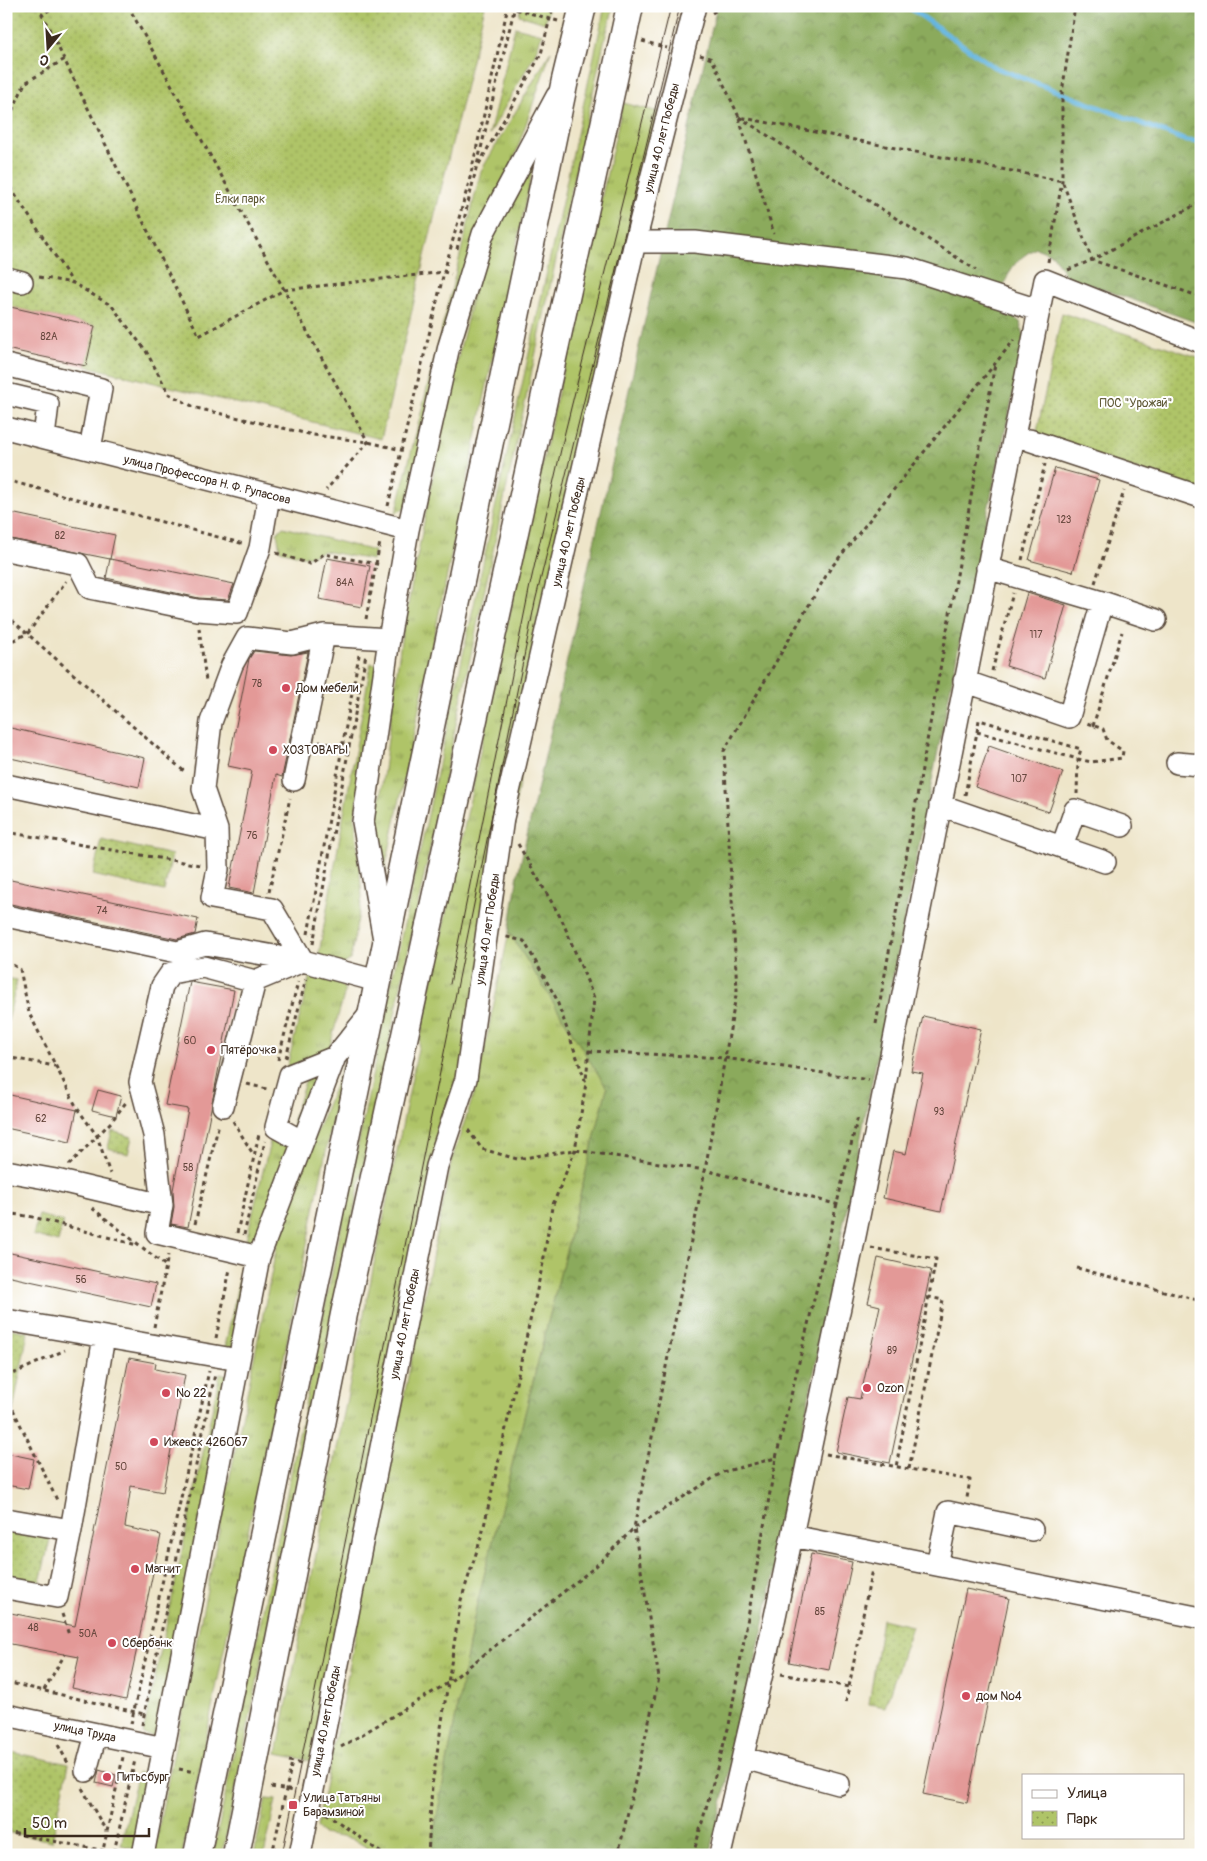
<svg xmlns="http://www.w3.org/2000/svg" width="1207" height="1861" font-family="Pangolin,sans-serif">
  <style>
    .grass { fill: url(#grass-tufts); stroke: #757743 }
    .forest { fill: url(#forest-crowns); stroke: #636a3d }
    .park { fill: url(#park-dots); stroke: #757743 }
    .pitch { fill: #afc468; stroke: #757743 }
    .lines { fill: none; stroke-linecap: round; stroke-linejoin: round }
    .stream { stroke: #65b6e0; stroke-width: 5 }
    .building { fill: #e39997 }
    .minor-casing { stroke: #564638; stroke-width: 24 }
    .major-casing { stroke: #564638; stroke-width: 29 }
    .path { stroke: #564638; stroke-width: 3; stroke-dasharray: 4 4; stroke-linecap: butt }
    .minor { stroke: #fff; stroke-width: 21 }
    .major { stroke: #fff; stroke-width: 26 }
    .tram { stroke: #3b2a1e; stroke-width: 1 }
    .poi-dot { fill: #d1495b; stroke: #fff; stroke-width: 2 }
    .labels { text-anchor: middle; dominant-baseline: central; stroke-width: 4; stroke-linejoin: round; paint-order: stroke }
    .number-label { font-size: 10px; fill: #65463c }
    .street-label { font-size: 12px; fill: #3b2a1e; stroke: #fff }
    .park-label { font-size: 12px; fill: #5e5834; stroke: #fff }
    .poi-label { font-size: 12px; fill: #3b2a1e; stroke: #fff; text-anchor: start }
  </style>
  <defs>
    <pattern id="grass-tufts" width="24" height="20" patternUnits="userSpaceOnUse" patternTransform="scale(1.25)"><rect width="24" height="20" fill="#afc468"/><path d="M3 7l-1-3M5 7V3M7 7l1-3M15 17l-1-3M17 17v-4M19 17l1-3" fill="none" stroke="#909f55"/></pattern>
    <pattern id="forest-crowns" width="20" height="18" patternUnits="userSpaceOnUse" patternTransform="scale(1.25)"><rect width="20" height="18" fill="#8baa5c"/><path d="M2 6a3 3 0 1 1 6 0M12 15a3 3 0 1 1 6 0" fill="none" stroke="#738b4b"/></pattern>
    <pattern id="park-dots" width="8" height="8" patternUnits="userSpaceOnUse" patternTransform="scale(1.25)"><rect width="8" height="8" fill="#afc468"/><path d="M2 2h.1M6 6h.1" fill="none" stroke="#909f55" stroke-width="1.8" stroke-linecap="round"/></pattern>
  </defs>
  <rect width="100%" height="100%" fill="#fff"/>
  <filter id="ink" filterUnits="userSpaceOnUse"><feTurbulence type="fractalNoise" baseFrequency=".02" numOctaves="2"/><feDisplacementMap in="SourceGraphic" scale="10" xChannelSelector="R" yChannelSelector="G"/><feConvolveMatrix kernelMatrix="1 2 1 2 8 2 1 2 1" color-interpolation-filters="sRGB"/></filter>
  <filter id="wash" filterUnits="userSpaceOnUse"><feTurbulence type="fractalNoise" baseFrequency=".0096" numOctaves="4" result="noise"/><feDisplacementMap in="SourceGraphic" scale="20" xChannelSelector="R" yChannelSelector="G"/><feGaussianBlur stdDeviation="1.12" result="paint"/><feColorMatrix in="noise" values="0 0 0 0 0 0 0 0 0 0 0 0 0 0 0 0 0 1.4 0 .05"/><feComposite in="paint" operator="in"/></filter>
  <g filter="url(#wash)">
    <rect width="100%" height="100%" fill="#eee5c9"/>
    <path class="grass" d="M521,6H549L545,23L519,15Z
      M605,6H614L604,42C470,645 345,1250 222,1855H213L392,979Z
      M515,27L542,34L535,54L489,135Z
      M551,51L517,150L407,506L396,513L481,171Z
      M623,103L659,112L574,486L492,931L312,1761L277,1754C384,1202 498,651 623,103Z
      M535,157L382,884L378,815L401,641L448,398L478,275L505,210Z
      M283,527L374,551L372,560L324,551L307,557L280,550L277,533Z
      M371,663L378,666L355,817L362,897L350,960L342,965L318,959Z
      M509,932L607,1088L476,1608L433,1838L434,1855H368L366,1847L353,1839L322,1834L317,1827L452,1159L476,1088Z
      M311,971L342,983L345,991L329,1049L287,1067Z
      M344,1063L182,1855H153L283,1216Z
      M324,1067L301,1129L292,1123L308,1072Z
      M273,1130L294,1145L257,1252L244,1249Z
      M243,1260L253,1263L235,1353L224,1352Z
      M220,1373L231,1376L159,1738L143,1734Z
      M138,1772L151,1776L137,1849L121,1845Z
      M266,1799L276,1800L264,1855H254Z"/>
    <path class="forest" d="M717,6H1201V324L1066,276L1053,255L1036,248C1013,261 1010,269 1001,293L1009,314L1020,322L1025,340L964,620L763,1628L710,1855H434L433,1838L476,1608L607,1088L509,932L518,874Z"/>
    <path class="park" d="M6,6H485L381,439L86,366L95,326L6,306Z
      M1062,313L1201,358V491L1036,436Z
      M101,839L172,855L164,891L93,875Z
      M112,1131L132,1137L128,1154L108,1148Z
      M39,1215L63,1222L58,1242L33,1235Z
      M6,1328L28,1332L11,1421L6,1420Z
      M6,1525L51,1535L40,1582L6,1574Z
      M882,1619L912,1626L885,1707L869,1704Z
      M6,1751L69,1764L52,1841L6,1832Z"/>
    <path class="pitch" d="M6,978L17,980L6,1029Z"/>
    <g class="lines">
      <path class="stream" d="M907,6L994,67L1187,141L1201,142"/>
    </g>
    <g id="blocks">
      <path class="building" d="M6,306L95,326L86,366L6,349Z
        M1055,468L1099,480L1073,572L1029,560Z
        M6,512L115,535L110,559L6,538Z
        M327,558L370,566L362,607L319,599Z
        M110,559L234,584L228,600L199,598L106,578Z
        M1027,593L1066,605L1045,678L1006,666Z
        M254,651L291,655L308,652L282,777L276,775L254,893L229,888L252,771L228,766L249,659Z
        M6,727L145,758L139,787L6,757Z
        M989,746L1063,772L1049,812L975,787Z
        M6,879L198,919L195,934L177,939L6,903Z
        M190,982L234,990L188,1227L171,1224L174,1207L173,1190L188,1109L165,1105Z
        M923,1016L981,1029L941,1211L883,1198L893,1151L906,1154L923,1073L911,1071Z
        M98,1090L121,1096L116,1116L92,1110Z
        M6,1094L77,1110L70,1142L6,1128Z
        M6,1252L156,1284L151,1307L6,1276Z
        M878,1258L931,1270L890,1463L836,1452L848,1397L860,1399L880,1306L868,1303Z
        M129,1358L156,1363L155,1369L185,1375L163,1492L131,1486L125,1527L161,1535L126,1700L72,1688L79,1657L6,1643V1612L75,1626Z
        M6,1453L34,1459L28,1489L6,1485Z
        M811,1554L852,1562L829,1670L789,1662Z
        M966,1589L1009,1598L967,1803L923,1794Z
        M99,1770L116,1775L113,1787L96,1783Z"/>
    </g>
  </g>
  <g filter="url(#ink)">
    <use href="#blocks" fill-opacity="0" stroke="#564638" stroke-width="1"/>
    <g class="lines">
      <g class="minor-casing">
        <path id="minor" d="M635,242H695L907,268L1038,310
          M6,278L22,282
          M6,365L101,389L90,449
          M6,394L48,404L44,437
          M6,428L408,530
          M1029,440L1201,497
          M6,550L78,564L90,588L197,610L237,613L260,548L269,496
          M987,568L1102,602
          M964,681L1069,717L1102,602L1156,620
          M1177,763L1201,765
          M294,780L324,635
          M6,785L217,830
          M940,805L1105,862
          M1062,847L1075,810L1122,826
          M6,916L177,952L205,944L303,961L377,981
          M384,940L363,822L389,639L408,530L449,346L483,234L557,96
          M223,1106L255,981
          M301,1141L276,1127L290,1075L335,1057
          M6,1171L56,1180L162,1205
          M259,1257L157,1233L162,1205L154,1135L140,1082L162,986L171,973L203,967L255,981L303,961L272,909L212,898L218,869L217,830L203,789L211,722L232,665L247,638L292,643L324,635L389,639
          M6,1320L239,1360
          M6,1519L71,1530
          M792,1536L1201,1618
          M937,1565L948,1512L1032,1530
          M6,1588L57,1597L71,1530L104,1337
          M6,1715L164,1748
          M744,1758L839,1784
          M86,1771L96,1734
          M143,1855L259,1257L335,1057L369,1015
          M300,1855L437,1166L466,1079L503,818L635,242L695,6
          M720,1855L773,1626L856,1231L1045,280L1201,342"/>
      </g>
      <g class="major-casing">
        <path id="major" d="M197,1855L565,80L583,6
          M236,1855L344,1314L630,6"/>
      </g>
      <path class="path" d="M57,6L42,14L199,336L284,290L444,272L451,274
        M128,6L368,442L326,490
        M508,7L558,21
        M712,13L724,6
        M642,41L667,48
        M700,55L712,59L739,117L1062,181
        M739,117L976,270
        M739,118L774,234
        M6,125L25,83L65,59
        M479,164L541,54L553,6
        M6,181L73,283
        M1063,183L1092,260L1201,297
        M457,249L515,6
        M1048,262L1062,181V93L1075,6
        M1068,270L1092,260L1201,202
        M39,277L73,283L112,306L146,351L169,394L196,408L313,435L368,442L402,450
        M6,480L244,544
        M388,506L444,272L469,182L508,6
        M276,553L310,564L324,554L382,565
        M1022,560L1045,464
        M1095,583L1124,491
        M6,615L186,773
        M366,619L380,542
        M199,628L206,681
        M6,644L28,633L66,581
        M992,671L1013,593
        M1093,726L1122,632
        M977,732L979,720L1081,749L1078,759L1091,762L1122,758L1123,751L1107,740L1103,729L1084,722
        M319,742L342,746
        M965,795L977,732L1078,759L1077,794
        M6,832L200,865
        M518,844L562,920L594,998L586,1080
        M269,892L290,798
        M308,934L359,655
        M313,944L366,654
        M6,961L20,969L29,1013L77,1108L97,1136L110,1174
        M876,1024L995,364
        M589,1051L725,1058L869,1080
        M6,1057L55,1066
        M286,1058L306,979
        M278,1060L298,982
        M247,1084L267,1089
        M233,1121L253,1154
        M468,1130L482,1149L517,1159L575,1150L705,1170L839,1205
        M69,1165L111,1122L127,1101
        M92,1208L166,1266
        M6,1213L33,1217L137,1245
        M195,1224L219,1123
        M237,1233L259,1134
        M244,1235L265,1141
        M871,1248L936,1259L896,1467
        M1077,1268L1201,1301
        M154,1327L168,1255
        M216,1338L230,1269
        M6,1377L65,1350
        M6,1395L57,1500
        M826,1454L970,1480L967,1498
        M909,1469L943,1300L929,1297
        M62,1614L69,1635
        M781,1674L849,1687
        M6,1682L144,1714
        M44,1690L65,1654
        M846,1702L872,1569
        M131,1724L209,1371
        M142,1725L215,1374
        M58,1745L68,1763
        M341,1747L448,1683L595,1567L634,1528L723,1472L776,1458L858,1116
        M289,1761L302,1764
        M179,1769L195,1772
        M271,1787L294,1791
        M82,1788L106,1831
        M326,1813L384,1855
        M6,1832L126,1855
        M114,1852L135,1760
        M102,1855L123,1757
        M272,1855L292,1762
        M428,1855L432,1785L461,1600L482,1535L543,1263L552,1207L575,1150L586,1083L556,998L524,941L503,936
        M618,1855L659,1678L634,1528L705,1170L737,990L724,751L830,569L1014,340
        M693,1855L729,1725L776,1458"/>
      <use href="#minor" class="minor"/>
      <use href="#major" class="major"/>
      <path class="tram" d="M450,984L530,585L565,432L671,6
        M282,1855L535,602L680,6"/>
    </g>
  </g>
  <g class="poi-dot">
    <circle cx="286" cy="688" r="5"/>
    <circle cx="273" cy="750" r="5"/>
    <circle cx="211" cy="1050" r="5"/>
    <circle cx="867" cy="1388" r="5"/>
    <circle cx="166" cy="1393" r="5"/>
    <circle cx="154" cy="1442" r="5"/>
    <circle cx="135" cy="1569" r="5"/>
    <circle cx="112" cy="1643" r="5"/>
    <circle cx="966" cy="1696" r="5"/>
    <circle cx="107" cy="1777" r="5"/>
    <rect x="288" y="1800" width="10" height="10" rx="2.5"/>
  </g>
  <g class="labels">
    <g class="number-label">
      <text x="49" y="337">82А</text>
      <text x="1064" y="520">123</text>
      <text x="60" y="536">82</text>
      <text x="345" y="583">84А</text>
      <text x="1036" y="635">117</text>
      <text x="257" y="684">78</text>
      <text x="1019" y="779">107</text>
      <text x="252" y="836">76</text>
      <text x="102" y="911">74</text>
      <text x="190" y="1041">60</text>
      <text x="939" y="1112">93</text>
      <text x="41" y="1119">62</text>
      <text x="188" y="1168">58</text>
      <text x="81" y="1280">56</text>
      <text x="892" y="1351">89</text>
      <text x="121" y="1467">50</text>
      <text x="820" y="1612">85</text>
      <text x="33" y="1628">48</text>
      <text x="88" y="1634">50А</text>
    </g>
    <g class="street-label">
      <text transform="translate(662 138) rotate(-76)">улица 40 лет Победы</text>
      <text transform="translate(207 480) rotate(14)">улица Профессора Н. Ф. Рупасова</text>
      <text transform="translate(569 532) rotate(-77)">улица 40 лет Победы</text>
      <text transform="translate(488 929) rotate(-82)">улица 40 лет Победы</text>
      <text transform="translate(405 1324) rotate(-79)">улица 40 лет Победы</text>
      <text transform="translate(326 1721) rotate(-79)">улица 40 лет Победы</text>
      <text transform="translate(85 1732) rotate(12)">улица Труда</text>
    </g>
    <g class="park-label">
      <text x="240" y="199">Ёлки парк</text>
      <text x="1136" y="403">ПОС "Урожай"</text>
    </g>
    <g class="poi-label">
      <text x="296" y="688">Дом мебели</text>
      <text x="283" y="750">ХОЗТОВАРЫ</text>
      <text x="221" y="1050">Пятёрочка</text>
      <text x="877" y="1388">Ozon</text>
      <text x="176" y="1393">№ 22</text>
      <text x="164" y="1442">Ижевск 426067</text>
      <text x="145" y="1569">Магнит</text>
      <text x="122" y="1643">Сбербанк</text>
      <text x="976" y="1696">дом №4</text>
      <text x="117" y="1777">Питьсбург</text>
      <text x="303" y="1798">Улица Татьяны<tspan x="303" dy="14">Барамзиной</tspan></text>
    </g>
  </g>
  <rect width="1207" height="1861" fill="none" stroke="#fff" stroke-width="25"/>
  <rect x="1022" y="1774" width="162" height="65" fill="#ffffff" stroke="#b1aaa5"/>
  <rect x="1032" y="1790" width="25" height="8" fill="#ffffff" stroke="#b1aaa5"/>
  <text x="1067" y="1798" font-size="15" fill="#3b2a1e">Улица</text>
  <rect x="1032" y="1811" width="25" height="15" fill="url(#park-dots)" stroke="#b1aaa5"/>
  <text x="1067" y="1824" font-size="15" fill="#3b2a1e">Парк</text>
  <g transform="translate(48 48) rotate(198)" stroke="#ffffff" stroke-width="4" paint-order="stroke">
  <path d="M0-4L9 19L0 12L-9 19Z" fill="#3b2a1e"/>
  <text y="-8" font-size="14" font-weight="bold" text-anchor="middle" fill="#3b2a1e">С</text>
  </g>
  <path d="M25 1828v8h124v-8" fill="none" stroke="#3b2a1e" stroke-width="2.5"/>
  <text x="32" y="1828" font-size="15" fill="#3b2a1e" stroke="#ffffff" stroke-width="4" paint-order="stroke">50 m</text>
</svg>
